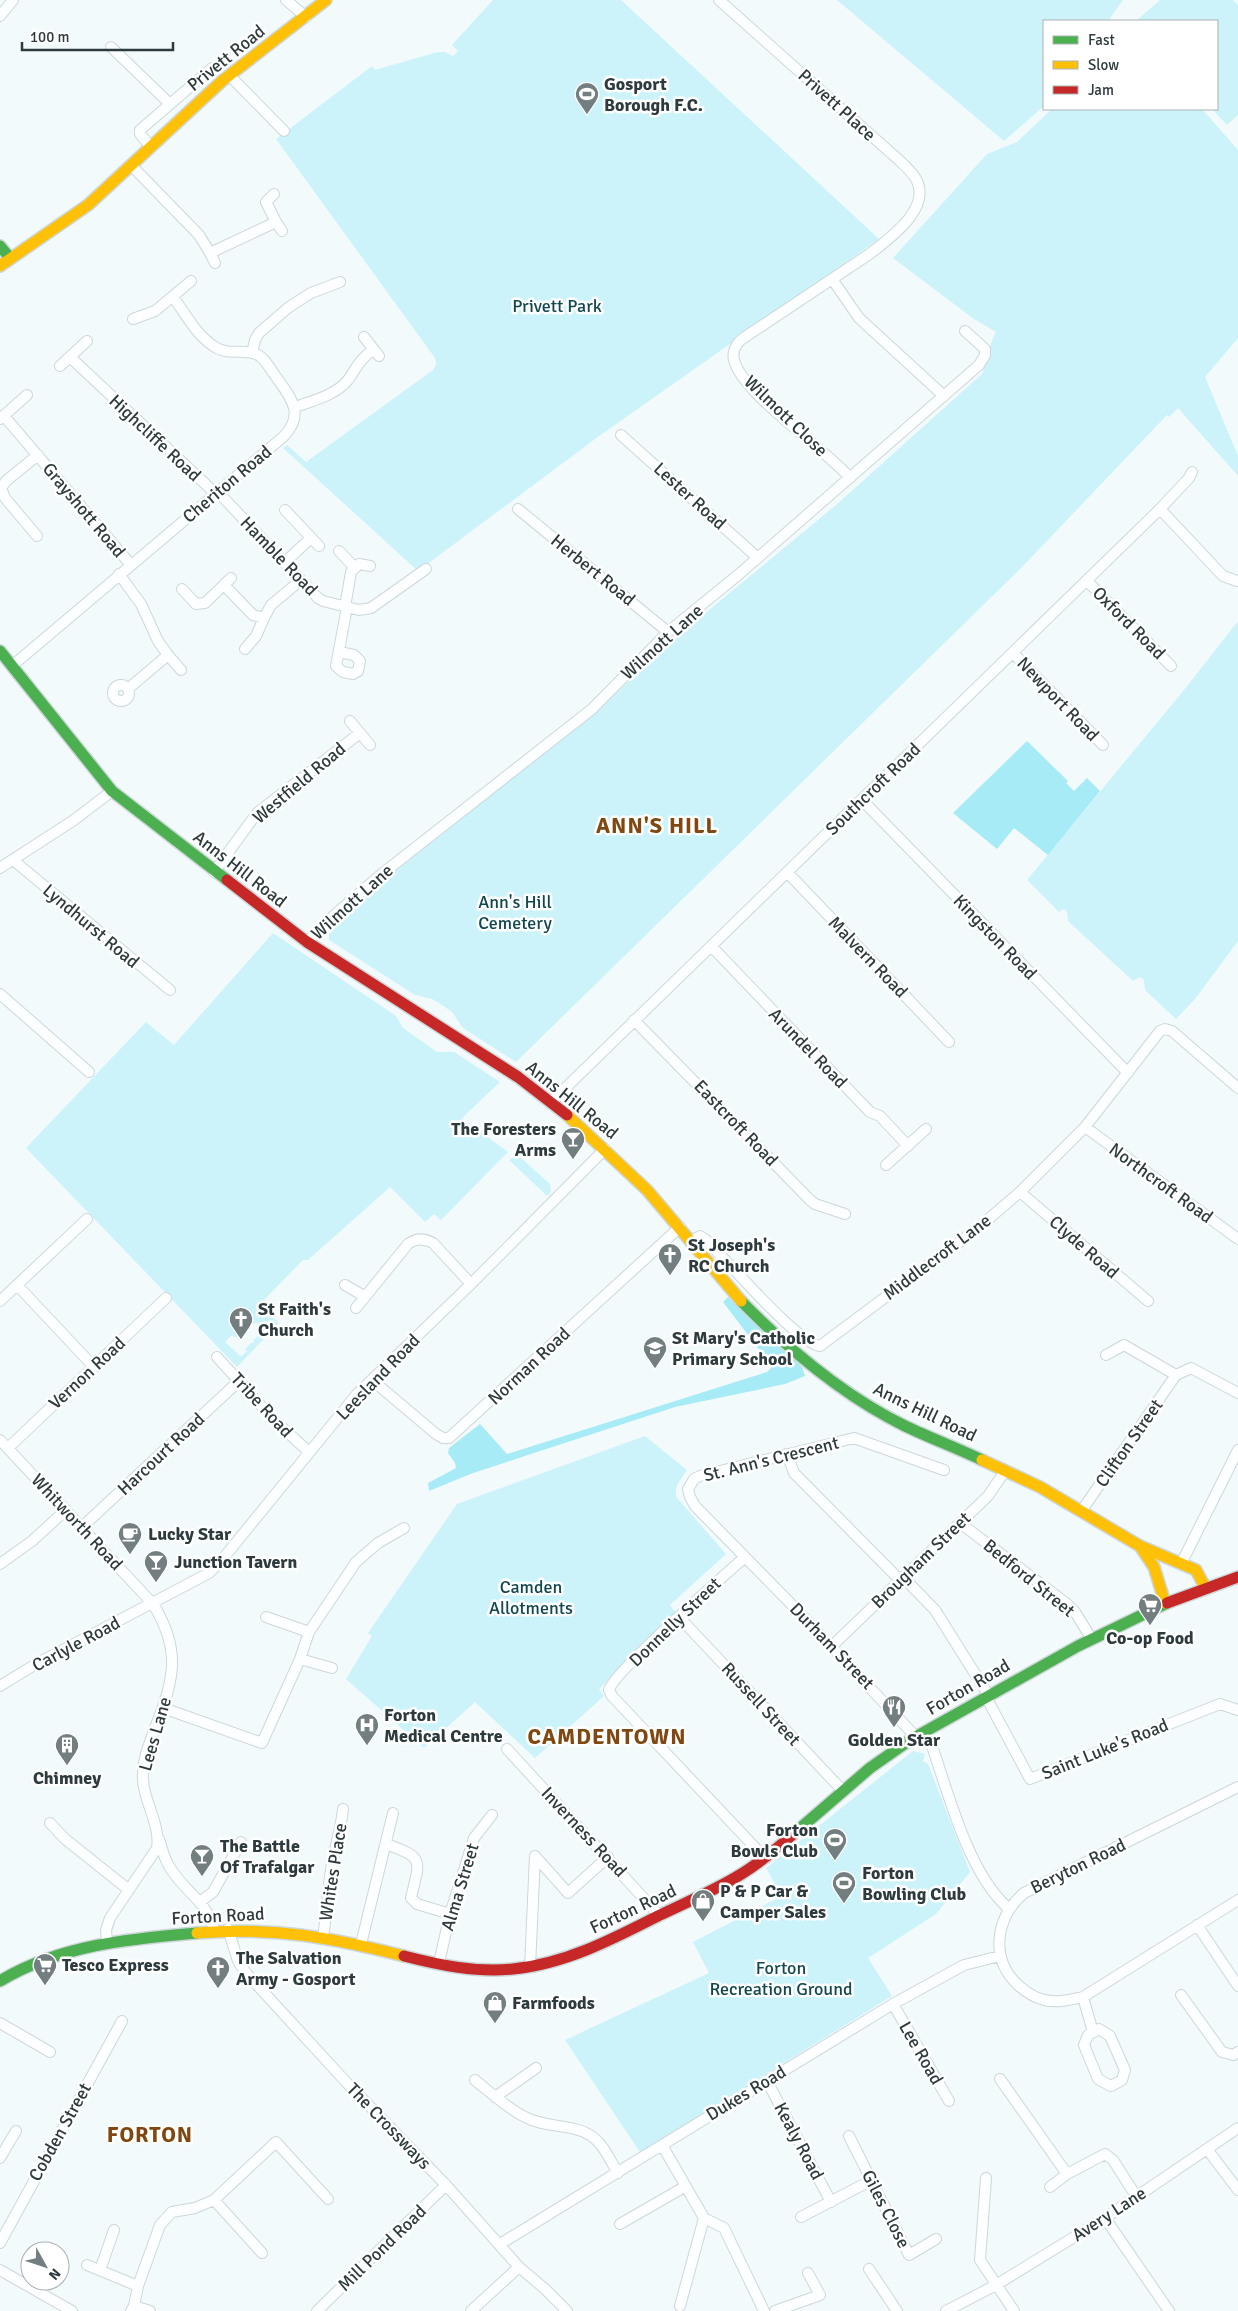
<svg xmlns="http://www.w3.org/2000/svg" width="1238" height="2311" font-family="Signika,sans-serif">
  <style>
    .green { fill: #ccf3fa; fill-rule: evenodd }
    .forest { fill: #a7ebf6 }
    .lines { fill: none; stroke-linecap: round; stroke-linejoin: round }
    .street-casing { stroke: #cdd7d9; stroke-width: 12 }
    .fast-casing { stroke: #cdd7d9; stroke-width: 14 }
    .slow-casing { stroke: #cdd7d9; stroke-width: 14 }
    .jam-casing { stroke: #cdd7d9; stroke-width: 14 }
    .street { stroke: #fdfeff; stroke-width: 10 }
    .fast { stroke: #4caf50; stroke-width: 11 }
    .slow { stroke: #ffc107; stroke-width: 11 }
    .jam { stroke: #c62828; stroke-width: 11 }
    .labels { text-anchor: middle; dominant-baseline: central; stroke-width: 5; stroke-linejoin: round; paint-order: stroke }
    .street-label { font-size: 18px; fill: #2e3b3e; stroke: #fff }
    .poi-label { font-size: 18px; font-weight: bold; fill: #2e3b3e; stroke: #fff; text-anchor: start }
    .park-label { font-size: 18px; fill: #11474f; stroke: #fff }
    .district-label { font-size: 22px; font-weight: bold; letter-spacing: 1px; fill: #804810; stroke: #fff }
  </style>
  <rect width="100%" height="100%" fill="#f2fafc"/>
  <path class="green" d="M493,0H621L879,239L595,439L418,571L283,448L287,445L306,462L433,370L436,364L435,358L276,139L372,66L375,70L438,52H445L453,56L458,51L452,45Z
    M837,0H1123L1108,21H1044V106L1004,141Z
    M1160,0H1233L1238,5V115L1227,125L1212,109H1217V21H1136Z
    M1052,109H1202L1238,150V338L1205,377L1238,456V476L1178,408L1169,417L1167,415L1023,566L516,1062L463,1028L452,1012L439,1003L432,999L415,995L329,940V934L388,877L614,695L680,634L836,505L982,374C985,364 991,340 996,332L974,319L893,258L987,154L1017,142Z
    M1238,621V941L1195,999L1176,1019L1145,990L1144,980L1140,977L1133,981L1068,921L1067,912L1064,909L1059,912L1027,880L1184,690Z
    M273,933L396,1016L403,1028L437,1052H454L500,1082L462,1118L508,1152L441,1220L434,1214L425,1222L390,1187L308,1260H303L260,1304L279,1323L237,1367L26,1148L146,1022L174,1045ZM251,1321L254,1324L256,1322L259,1325L257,1327L262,1331L253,1341L254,1343H251L245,1349L247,1351L242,1356L239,1355L225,1342L232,1335L235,1338Z
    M513,1157L521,1158L550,1184L551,1192L547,1196L509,1160Z
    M645,1436L687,1470C681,1479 673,1487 677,1498L726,1554L670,1605L676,1613L599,1689L604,1696L535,1758L475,1702L424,1748L346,1679L372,1636L368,1633L457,1504Z
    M913,1751L925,1754L923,1761L928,1764L970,1872L936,1914L868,1958L892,1996L640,2152L565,2040L709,1973L693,1942L782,1896L766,1868Z"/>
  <path class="forest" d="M1027,741L1068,781L1066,783L1074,791L1087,778L1100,791L1048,855L1014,828L997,849L953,813Z
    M728,1297L802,1367L805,1376L785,1384L675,1407L473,1473L429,1491L428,1483L456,1468L455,1463L448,1453L449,1448L480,1424L507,1454L767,1372L771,1368L770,1364L723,1302Z"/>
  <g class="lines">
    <g class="street-casing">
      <path id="street" d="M286,0L306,17
        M719,0L900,161C906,167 912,172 916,179C932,208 891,237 871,253L742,339C736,344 732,352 734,360C743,395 824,447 850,478
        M0,16L13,0
        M111,47L170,104
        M229,75L284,131
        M150,146L140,134V130L212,68
        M131,165L199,235L210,253L276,222L266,202L274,194
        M276,222L282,231
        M210,253L215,263
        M832,279L859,318L944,396
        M133,319L155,311L191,281
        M364,337L379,356
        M252,353L255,340L259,333L289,307L311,293L340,282
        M70,357L216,494
        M60,366L87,341
        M295,407C312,401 336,395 348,380C358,366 358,361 373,350
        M4,416L131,565
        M0,419L27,395
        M621,435L758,558
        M218,492L318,598L323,601L359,610L371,608L426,569
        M518,509L668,632
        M1160,509L1223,576L1237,581
        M285,510L319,546
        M37,536L5,498L1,488L6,481L38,455
        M339,551L355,568
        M284,563L311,538
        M119,574L141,604L158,641L168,655L129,688
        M1087,581L1171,666
        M224,585L253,615L264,618L271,605L301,580
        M182,589L196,604L205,603L231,578
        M345,607L351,572L359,564L370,566
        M245,649L256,636L264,618
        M339,652L354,655L360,661L358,671L353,674L343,672L336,666L347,607
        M1013,653L1103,745
        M168,655L181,670
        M12,666L283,437C307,413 289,396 274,374C269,367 264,357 256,354C240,348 228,357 212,345C195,333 185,313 173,297
        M113 693a8 8 0 1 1 16 0a8 8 0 1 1-16 0Z
        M350,721L360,733
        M862,800L1128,1073
        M13,860L170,990
        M0,868L74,820L112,791
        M214,872L257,813L360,733L370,745
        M787,872L949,1042
        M307,942L323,925L378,877L592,709L668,632L738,575L979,365L985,355V349L965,331
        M711,946L870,1112L880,1116L908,1146
        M0,994L89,1072
        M634,1020L810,1200L815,1204L845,1214
        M551,1102L1160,509L1189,478L1192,472
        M1085,1127L1238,1239
        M886,1165L926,1129
        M1020,1192L1148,1301
        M691,1241L700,1236L706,1240C726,1259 798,1344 820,1346L978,1228L1020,1192L1085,1127L1160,1031L1165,1029L1172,1031L1238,1088
        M17,1285L94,1367
        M345,1285L364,1296
        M0,1301L87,1219
        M356,1308L408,1244C416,1238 424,1238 433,1243L471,1284
        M1106,1355L1124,1345L1176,1375
        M217,1357L274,1420L309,1452
        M372,1380L436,1434L443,1438H449L680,1227
        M0,1440L153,1604C182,1651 174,1679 155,1728C150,1743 143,1757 143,1773C141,1798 161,1823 157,1848L110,1918L106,1930L107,1943
        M8,1448L166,1298
        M787,1454L794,1473L900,1580
        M1082,1510L1176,1375L1191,1368L1238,1393
        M960,1523L1066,1603L1075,1612L1091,1638
        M82,1527L239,1381
        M745,1557C725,1575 613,1673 609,1690L612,1696L765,1858
        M0,1564L32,1541L66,1510
        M1181,1564L1238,1450
        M903,1577L935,1610L989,1696
        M266,1617L309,1632
        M679,1617L843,1791
        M832,1646L988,1496L1005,1471
        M300,1659L332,1668
        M0,1686L36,1664L209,1573L221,1561L357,1394L471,1284L605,1149
        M986,1697L1030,1779L1220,1704L1238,1710
        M163,1708L262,1743L300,1659L309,1632L356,1562L378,1543L404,1528
        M925,1732L931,1743C949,1795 968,1873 1009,1909
        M916,1737L798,1611L695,1506L690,1497L688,1489L694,1479L700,1476L854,1438L944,1470
        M507,1749L660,1916
        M1238,1787L1024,1893C996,1917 989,1958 1018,1985C1024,1990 1032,1997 1041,1999C1055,2004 1069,2000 1083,1997L1238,1900
        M50,1823L65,1839L129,1890
        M159,1839C162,1848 164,1858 169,1866C182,1890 208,1901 214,1930
        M386,1844C425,1858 420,1859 411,1898L417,1904L450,1914
        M201,1901L213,1892L241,1842
        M1197,1925L1238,1986
        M228,1929L238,1961L246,1973L347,2083L446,2185L519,2267L545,2289L567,2311
        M323,1936C327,1914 327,1892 331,1870C334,1849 341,1830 343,1809
        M361,1944L393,1813
        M439,1963L450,1914L474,1838L492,1815
        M530,1967L535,1856L568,1893L608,1857
        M1181,1995L1222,2052L1233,2055L1238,2052
        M1083,1997L1093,2032
        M893,2004L949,2101
        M0,2023L50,2052
        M1099,2029L1110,2036L1125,2070L1122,2080L1111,2086L1098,2079L1084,2045L1088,2035Z
        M1000,2079L1067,2174
        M475,2080C491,2093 507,2108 525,2117C548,2130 582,2121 600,2144C607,2152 612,2164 618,2173
        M767,2081L831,2202
        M495,2097L536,2068
        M849,2136L909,2255L936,2239
        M662,2145L704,2218L724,2228L764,2311
        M1207,2149L1238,2190
        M0,2158L16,2131
        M986,2178L980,2260L1014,2311
        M1050,2187L1067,2174L1105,2154L1113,2160L1136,2196
        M214,2200L262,2253
        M801,2217L872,2180
        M1105,2218L1169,2311
        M620,2224L686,2186
        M0,2243L122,2021
        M500,2244L893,2004L964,1965L1000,1956
        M87,2265L138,2286
        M869,2269L897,2311
        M0,2270L72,2311
        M100,2270L114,2230
        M134,2306L150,2311
        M680,2306L704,2218
        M131,2311L134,2306L138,2286L160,2225L172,2212L195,2208L214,2200L276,2142L328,2199
        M317,2311L446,2185
        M471,2311L519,2267
        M775,2311L820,2295L808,2273
        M946,2311L996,2285L1105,2218L1238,2128"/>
    </g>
    <g class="fast-casing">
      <path id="fast" d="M0,246L10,258
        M0,651L112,791L227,880
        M741,1301C789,1350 842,1395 905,1426C930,1438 957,1448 982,1460
        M797,1831L870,1768L910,1740L1078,1646L1167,1603
        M0,1981C60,1945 128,1939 197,1933"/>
    </g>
    <g class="slow-casing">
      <path id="slow" d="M0,266L88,205L222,81L326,0
        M567,1115L647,1190L741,1301
        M982,1460L1040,1487L1140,1546L1196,1570L1205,1587
        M1140,1546L1154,1567L1165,1603
        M197,1933C275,1927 329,1937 404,1956"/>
    </g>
    <g class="jam-casing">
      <path id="jam" d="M227,880L307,942L518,1077L567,1115
        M1167,1603L1238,1577
        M404,1956C439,1965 477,1973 513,1969C565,1964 613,1939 658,1916C687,1902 716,1890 743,1873C762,1861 780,1846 797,1831"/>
    </g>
    <use href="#street" class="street"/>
    <use href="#fast" class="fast"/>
    <use href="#slow" class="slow"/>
    <use href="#jam" class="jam"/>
  </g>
  <defs>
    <g id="stadium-pin" transform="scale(1.25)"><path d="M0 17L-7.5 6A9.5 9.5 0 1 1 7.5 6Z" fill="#737e80" stroke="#fff"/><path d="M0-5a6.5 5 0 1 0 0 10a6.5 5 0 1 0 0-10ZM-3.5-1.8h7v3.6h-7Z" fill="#fff"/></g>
    <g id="bar-pin" transform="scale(1.25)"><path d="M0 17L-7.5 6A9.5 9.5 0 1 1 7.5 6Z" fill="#737e80" stroke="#fff"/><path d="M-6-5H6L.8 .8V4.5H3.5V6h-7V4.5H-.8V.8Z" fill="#fff"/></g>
    <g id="church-pin" transform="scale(1.25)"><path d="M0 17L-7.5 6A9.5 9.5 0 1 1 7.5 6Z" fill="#737e80" stroke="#fff"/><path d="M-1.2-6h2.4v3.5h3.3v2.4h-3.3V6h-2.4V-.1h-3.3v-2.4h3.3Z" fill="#fff"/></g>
    <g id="school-pin" transform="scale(1.25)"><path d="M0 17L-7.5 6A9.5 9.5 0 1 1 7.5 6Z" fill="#737e80" stroke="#fff"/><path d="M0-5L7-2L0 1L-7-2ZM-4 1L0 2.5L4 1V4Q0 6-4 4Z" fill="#fff"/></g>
    <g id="cafe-pin" transform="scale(1.25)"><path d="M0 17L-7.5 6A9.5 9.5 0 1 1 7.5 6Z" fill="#737e80" stroke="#fff"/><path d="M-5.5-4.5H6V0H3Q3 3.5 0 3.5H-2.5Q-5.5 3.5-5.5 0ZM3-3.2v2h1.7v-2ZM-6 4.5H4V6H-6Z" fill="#fff"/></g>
    <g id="supermarket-pin" transform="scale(1.25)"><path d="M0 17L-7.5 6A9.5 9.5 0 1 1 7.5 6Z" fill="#737e80" stroke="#fff"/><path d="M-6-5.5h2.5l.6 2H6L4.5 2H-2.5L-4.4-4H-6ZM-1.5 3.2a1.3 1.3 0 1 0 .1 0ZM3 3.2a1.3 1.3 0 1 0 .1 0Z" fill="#fff"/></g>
    <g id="restaurant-pin" transform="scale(1.25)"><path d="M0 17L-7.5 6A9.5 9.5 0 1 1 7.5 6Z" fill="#737e80" stroke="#fff"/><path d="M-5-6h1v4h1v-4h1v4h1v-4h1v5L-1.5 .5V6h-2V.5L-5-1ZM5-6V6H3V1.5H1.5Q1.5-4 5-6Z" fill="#fff"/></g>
    <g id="hospital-pin" transform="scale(1.25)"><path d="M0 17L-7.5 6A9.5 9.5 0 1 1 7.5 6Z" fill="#737e80" stroke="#fff"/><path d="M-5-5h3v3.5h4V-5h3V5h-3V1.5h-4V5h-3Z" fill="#fff"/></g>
    <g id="building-pin" transform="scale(1.25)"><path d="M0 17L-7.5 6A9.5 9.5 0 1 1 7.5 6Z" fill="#737e80" stroke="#fff"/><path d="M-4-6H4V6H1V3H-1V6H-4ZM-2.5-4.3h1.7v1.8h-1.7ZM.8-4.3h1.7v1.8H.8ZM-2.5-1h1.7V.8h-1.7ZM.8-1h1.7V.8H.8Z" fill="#fff"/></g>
    <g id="shop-pin" transform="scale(1.25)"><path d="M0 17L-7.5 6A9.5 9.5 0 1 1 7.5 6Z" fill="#737e80" stroke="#fff"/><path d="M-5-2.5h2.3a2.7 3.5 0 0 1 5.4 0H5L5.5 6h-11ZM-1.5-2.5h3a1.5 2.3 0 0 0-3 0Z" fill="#fff"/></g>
  </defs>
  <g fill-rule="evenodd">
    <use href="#stadium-pin" x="587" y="94"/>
    <use href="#bar-pin" x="573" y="1139"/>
    <use href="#church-pin" x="670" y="1255"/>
    <use href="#church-pin" x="241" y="1319"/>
    <use href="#school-pin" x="655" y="1348"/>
    <use href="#cafe-pin" x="130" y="1534"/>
    <use href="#bar-pin" x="156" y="1562"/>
    <use href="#supermarket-pin" x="1150" y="1605"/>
    <use href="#restaurant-pin" x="894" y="1707"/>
    <use href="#hospital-pin" x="367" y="1725"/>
    <use href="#building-pin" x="67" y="1745"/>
    <use href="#stadium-pin" x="835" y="1840"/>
    <use href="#bar-pin" x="202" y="1856"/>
    <use href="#stadium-pin" x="844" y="1883"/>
    <use href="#shop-pin" x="703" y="1901"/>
    <use href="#supermarket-pin" x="45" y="1965"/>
    <use href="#church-pin" x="218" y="1968"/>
    <use href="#shop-pin" x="495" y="2003"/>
  </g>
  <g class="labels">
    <g class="street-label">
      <text transform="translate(226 58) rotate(-39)">Privett Road</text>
      <text transform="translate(837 105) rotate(42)">Privett Place</text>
      <text transform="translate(786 416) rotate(44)">Wilmott Close</text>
      <text transform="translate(155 438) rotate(43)">Highcliffe Road</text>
      <text transform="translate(227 484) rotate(-40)">Cheriton Road</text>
      <text transform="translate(690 496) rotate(42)">Lester Road</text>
      <text transform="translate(84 510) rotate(50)">Grayshott Road</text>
      <text transform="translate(279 556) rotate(46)">Hamble Road</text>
      <text transform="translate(593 570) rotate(39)">Herbert Road</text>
      <text transform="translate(1129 623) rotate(45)">Oxford Road</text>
      <text transform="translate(662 642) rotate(-42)">Wilmott Lane</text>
      <text transform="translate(1058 699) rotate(46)">Newport Road</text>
      <text transform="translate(299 783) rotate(-40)">Westfield Road</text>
      <text transform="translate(873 789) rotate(-44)">Southcroft Road</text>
      <text transform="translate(240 869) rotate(38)">Anns Hill Road</text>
      <text transform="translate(352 902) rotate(-42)">Wilmott Lane</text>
      <text transform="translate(91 926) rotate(40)">Lyndhurst Road</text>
      <text transform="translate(995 937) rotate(46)">Kingston Road</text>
      <text transform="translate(868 957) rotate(46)">Malvern Road</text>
      <text transform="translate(808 1048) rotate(46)">Arundel Road</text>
      <text transform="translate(572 1100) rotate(39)">Anns Hill Road</text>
      <text transform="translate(736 1123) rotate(46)">Eastcroft Road</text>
      <text transform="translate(1161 1183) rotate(36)">Northcroft Road</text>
      <text transform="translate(1084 1247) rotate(41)">Clyde Road</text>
      <text transform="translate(937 1257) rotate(-37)">Middlecroft Lane</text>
      <text transform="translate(529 1366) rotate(-43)">Norman Road</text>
      <text transform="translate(87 1373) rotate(-43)">Vernon Road</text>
      <text transform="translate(378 1377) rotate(-46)">Leesland Road</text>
      <text transform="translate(262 1405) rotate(47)">Tribe Road</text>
      <text transform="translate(925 1412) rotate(26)">Anns Hill Road</text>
      <text transform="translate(1129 1443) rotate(-55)">Clifton Street</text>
      <text transform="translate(161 1454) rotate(-43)">Harcourt Road</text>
      <text transform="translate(771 1459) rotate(-14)">St. Ann's Crescent</text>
      <text transform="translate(77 1522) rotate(47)">Whitworth Road</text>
      <text transform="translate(921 1560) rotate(-44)">Brougham Street</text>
      <text transform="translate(1029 1578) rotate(39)">Bedford Street</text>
      <text transform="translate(675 1622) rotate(-44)">Donnelly Street</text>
      <text transform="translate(76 1644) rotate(-28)">Carlyle Road</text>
      <text transform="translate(832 1646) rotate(46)">Durham Street</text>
      <text transform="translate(968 1687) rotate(-30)">Forton Road</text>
      <text transform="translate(761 1704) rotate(47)">Russell Street</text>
      <text transform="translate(155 1734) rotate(-74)">Lees Lane</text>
      <text transform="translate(1105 1749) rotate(-22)">Saint Luke's Road</text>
      <text transform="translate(584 1832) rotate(47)">Inverness Road</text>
      <text transform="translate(1078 1866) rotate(-26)">Beryton Road</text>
      <text transform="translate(333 1872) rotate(-81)">Whites Place</text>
      <text transform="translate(460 1887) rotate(-73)">Alma Street</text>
      <text transform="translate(633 1909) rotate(-25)">Forton Road</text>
      <text transform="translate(218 1916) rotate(-3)">Forton Road</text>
      <text transform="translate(921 2053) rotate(60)">Lee Road</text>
      <text transform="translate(746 2093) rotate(-31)">Dukes Road</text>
      <text transform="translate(389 2126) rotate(46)">The Crossways</text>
      <text transform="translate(60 2132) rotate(-61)">Cobden Street</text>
      <text transform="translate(799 2141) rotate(62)">Kealy Road</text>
      <text transform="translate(886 2209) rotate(63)">Giles Close</text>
      <text transform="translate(1109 2214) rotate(-33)">Avery Lane</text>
      <text transform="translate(382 2248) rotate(-44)">Mill Pond Road</text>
    </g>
    <g class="poi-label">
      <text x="604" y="84">Gosport<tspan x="604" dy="21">Borough F.C.</tspan></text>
      <text x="556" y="1129" text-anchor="end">The Foresters<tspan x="556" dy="21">Arms</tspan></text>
      <text x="688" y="1245">St Joseph's<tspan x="688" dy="21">RC Church</tspan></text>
      <text x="258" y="1309">St Faith's<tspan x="258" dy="21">Church</tspan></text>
      <text x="672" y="1338">St Mary's Catholic<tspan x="672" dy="21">Primary School</tspan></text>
      <text x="148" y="1534">Lucky Star</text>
      <text x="174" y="1562">Junction Tavern</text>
      <text x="1150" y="1638" text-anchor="middle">Co-op Food</text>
      <text x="384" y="1715">Forton<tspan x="384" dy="21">Medical Centre</tspan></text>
      <text x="894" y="1740" text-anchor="middle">Golden Star</text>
      <text x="67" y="1778" text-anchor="middle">Chimney</text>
      <text x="818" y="1830" text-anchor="end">Forton<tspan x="818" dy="21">Bowls Club</tspan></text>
      <text x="220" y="1846">The Battle<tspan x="220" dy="21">Of Trafalgar</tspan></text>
      <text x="862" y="1873">Forton<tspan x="862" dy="21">Bowling Club</tspan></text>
      <text x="720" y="1891">P &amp; P Car &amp;<tspan x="720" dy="21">Camper Sales</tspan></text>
      <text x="236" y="1958">The Salvation<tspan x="236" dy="21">Army - Gosport</tspan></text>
      <text x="62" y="1965">Tesco Express</text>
      <text x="512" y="2003">Farmfoods</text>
    </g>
    <g class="park-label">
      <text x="557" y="306">Privett Park</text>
      <text x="515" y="902">Ann's Hill<tspan x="515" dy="21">Cemetery</tspan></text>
      <text x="531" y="1587">Camden<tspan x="531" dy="21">Allotments</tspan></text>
      <text x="781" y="1968">Forton<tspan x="781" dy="21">Recreation Ground</tspan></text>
    </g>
    <g class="district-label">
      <text x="657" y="825">ANN'S HILL</text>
      <text x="607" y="1736">CAMDENTOWN</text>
      <text x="150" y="2134">FORTON</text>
    </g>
  </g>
  <rect x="1043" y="20" width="175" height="90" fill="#ffffff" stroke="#abb1b2"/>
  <rect x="1053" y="36" width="25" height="8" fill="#4caf50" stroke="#abb1b2"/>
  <text x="1088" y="45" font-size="15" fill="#2e3b3e">Fast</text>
  <rect x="1053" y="61" width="25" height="8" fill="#ffc107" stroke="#abb1b2"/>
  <text x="1088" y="70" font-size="15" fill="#2e3b3e">Slow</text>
  <rect x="1053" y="86" width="25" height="8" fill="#c62828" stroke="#abb1b2"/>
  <text x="1088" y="95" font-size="15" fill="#2e3b3e">Jam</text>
  <g transform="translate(45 2266) rotate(130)"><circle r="24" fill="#ffffff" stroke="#abb1b2"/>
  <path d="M0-4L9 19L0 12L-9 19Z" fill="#737e80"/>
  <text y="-8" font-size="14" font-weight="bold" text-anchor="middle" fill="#2e3b3e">N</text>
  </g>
  <path d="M22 42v8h151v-8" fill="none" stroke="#2e3b3e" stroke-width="2.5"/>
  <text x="30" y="42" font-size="15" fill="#2e3b3e" stroke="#ffffff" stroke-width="4" paint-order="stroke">100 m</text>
</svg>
